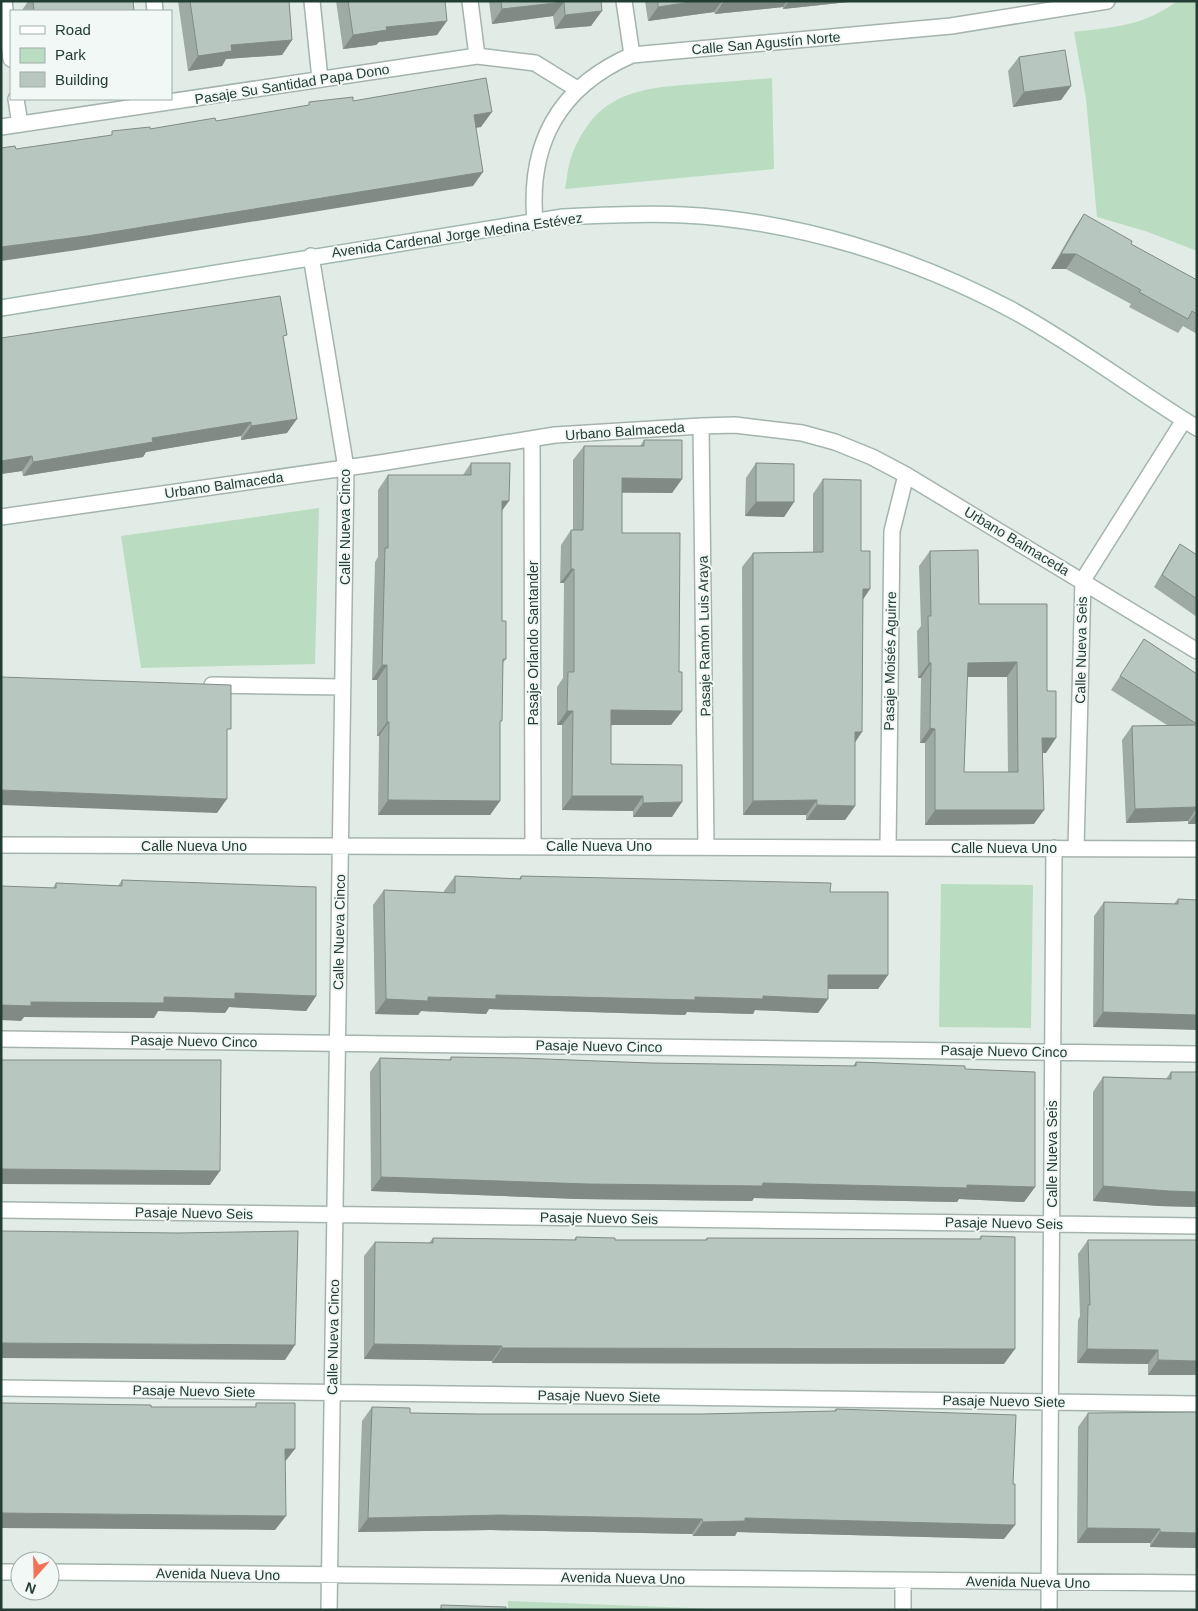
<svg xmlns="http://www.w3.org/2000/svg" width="1198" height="1611" font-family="Arial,sans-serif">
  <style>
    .green { fill: #baddc1 }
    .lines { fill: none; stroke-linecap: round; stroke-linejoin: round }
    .street-casing { stroke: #a4b4ad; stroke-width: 18 }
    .secondary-casing { stroke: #a0b8ae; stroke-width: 18 }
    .street { stroke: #fff; stroke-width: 15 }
    .secondary { stroke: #fff; stroke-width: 15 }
    .wall { fill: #9daba4; fill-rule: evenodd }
    .shaded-wall { fill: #808b86 }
    .building { fill: #b7c7bf; stroke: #808b86; fill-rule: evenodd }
    .labels { text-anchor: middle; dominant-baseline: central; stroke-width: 4; stroke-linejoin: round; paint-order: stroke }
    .street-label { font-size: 14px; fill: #223d33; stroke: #f2f8f5 }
  </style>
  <rect width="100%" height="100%" fill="#e1ece6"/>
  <path class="green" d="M1177,1H1197V251L1148,232L1097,217L1086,99L1074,32C1114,27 1144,26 1177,1Z
    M772,78L774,169L565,189C567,178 568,165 572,155C596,93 638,88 696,84C721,82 747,80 772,78Z
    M319,508L315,664L141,668L121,536Z
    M941,884L1033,885L1031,1028L939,1027Z
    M508,1601L743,1610H508Z"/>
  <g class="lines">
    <g class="street-casing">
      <path id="street" d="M4,1L11,59
        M154,1L155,11
        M312,1L320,79
        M470,1L477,56
        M624,1L632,55
        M16,99L20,124
        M1,127L477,56L535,63L577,89
        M535,222C528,143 559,87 632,55L951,26L1107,1
        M311,256L346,468L329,1610
        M701,426L706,847
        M532,440L533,846
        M1,517L380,463L555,435L701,426L735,425L802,433L835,442L872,457L906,475L1197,651
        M212,685L343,687
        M1,845L1197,849
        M888,848L892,531L906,475
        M1076,848L1083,580L1184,420
        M1,1039L1197,1054
        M1,1210L1197,1226
        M1,1388L1197,1404
        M1,1572H20
        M50,1572L1197,1583
        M903,1581V1610
        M1049,1610L1054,848"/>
    </g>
    <g class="secondary-casing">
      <path id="secondary" d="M1,308L563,217C604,215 644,213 684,215C798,221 912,257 1012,310C1076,345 1135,390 1197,428"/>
    </g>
    <use href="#street" class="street"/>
    <use href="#secondary" class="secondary"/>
  </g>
  <path class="wall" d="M27,1H133L134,11H22V10L27,3Z
    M178,1H289L292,40L282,55L226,59L222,66L188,71Z
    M336,1H445L437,35L379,42L376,45L343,49Z
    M489,1H601L591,26L555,29L553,16L492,24Z
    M645,1H858L783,9V7L715,14L714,12L648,21Z
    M1019,57L1071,86L1061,100L1013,107L1008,71Z
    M1084,214L1131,244L1197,280V334L1183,326L1178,333L1129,307L1131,304L1066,269H1051L1074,229Z
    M1,338L284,340L287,433L241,440V436L146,452L143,457L23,476L22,471L1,474Z
    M644,440L682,479L672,493H622V533L679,672L682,711L671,725H611V764L672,817H633V811L562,810V725H557V687L563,678L564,583H560L561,545L571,530H573V460L584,446H640Z
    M471,463L502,512V621L506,659L503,663L500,724V801L490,815H378L379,736H377V680H372L375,562L378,557V490L388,475H463Z
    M756,463L794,502L784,517L745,516L746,478Z
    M823,479L861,551L863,599L855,742V806L845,820H806V815H743L742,567L753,553L813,552V494Z
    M1180,544L1197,555V617L1154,587L1172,556Z
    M930,551L979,604H1047L1046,753H1042L1034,824L925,825V743H920L921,678H918L917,631L921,626L919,566ZM967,677H1007L1008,772H964Z
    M1144,639L1197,674V824H1188V821L1126,823L1122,740L1132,726L1167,725L1111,690Z
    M455,876L519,879L521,876L830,892L888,975L878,989H828V999L818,1013L755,1010L753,1014L687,1012L685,1015L489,1009L486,1014L421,1011L418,1015L375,1014L373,905L384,890L444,892V891Z
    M122,880L316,996L306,1011L229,1007L225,1013L158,1011L154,1018L24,1017L21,1021L53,888L56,883L118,886Z
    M1178,899L1197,900L1093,1027L1094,916L1104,902L1174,904Z
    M451,1057L651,1063L853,1066L856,1062L965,1069L1035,1187L1024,1202L959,1199L957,1202L754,1198L752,1201L578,1199L371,1191L370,1072L380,1058L449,1060Z
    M1171,1072H1197V1207L1159,1206L1093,1201V1092L1103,1077L1166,1079Z
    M981,1236L1004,1364L492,1363V1361L364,1359V1256L375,1242L429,1243L433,1238L574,1240L576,1237L615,1240H705L707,1238L979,1239Z
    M1088,1240L1197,1375H1148V1364L1077,1363L1078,1320L1080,1316L1078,1254Z
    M372,1407L410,1413L478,1414H703L834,1411L836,1409L1004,1539L737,1532L735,1536H693L692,1534L491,1530L358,1532L362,1421Z
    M1088,1413L1197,1548L1150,1547V1543H1077L1078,1427Z"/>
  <path class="shaded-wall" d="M697,1H722L714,12L648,21L658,7Z
    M724,1H787L783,7L715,14Z
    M789,1H858L783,9Z
    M564,2L553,16L492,24L502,9Z
    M602,11L591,26L555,29L565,15Z
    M447,21L437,35L379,42L376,45L343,49L353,35L386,27Z
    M292,40L282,55L226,59L222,66L188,71L198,56L231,45Z
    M1071,86L1061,100L1013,107L1024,92Z
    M492,112L481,127L464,130L474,115Z
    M483,172L473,186L77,250L1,261V247Z
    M1061,254H1076L1066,269H1051Z
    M297,419L287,433L241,440L251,426Z
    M251,422L241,436L146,452L143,457L23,476L33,462L152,438Z
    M32,456L22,471L1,474V461Z
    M622,478L682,479L672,493L612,492Z
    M502,501H509L499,515Z
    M756,502H794L784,517L745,516Z
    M571,569H574L564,583H560Z
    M863,589H870L860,604Z
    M1017,662L1007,677H957L968,663Z
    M929,663H931L921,678H918Z
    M382,665H387L377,680H372Z
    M611,710L682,711L671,725H600Z
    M567,711H573L562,725H557Z
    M387,722H389L379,736H377Z
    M930,728L935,729L925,743H920Z
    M855,732H862L852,747Z
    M1042,738H1056L1046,753H1032Z
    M1,790L227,799L217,813L1,805Z
    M572,796H643L633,811L562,810Z
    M388,800L500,801L490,815H378Z
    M817,800L806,815H743L753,801Z
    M682,802L672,817H633L643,803Z
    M817,805L855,806L845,820H806Z
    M1197,807V808L1188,821L1126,823L1135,809Z
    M935,810H1044L1034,824L925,825Z
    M1197,812V824H1188Z
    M828,975H888L878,989H818Z
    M235,993L316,996L306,1011L229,1007L225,1013L158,1011L154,1018L24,1017L21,1021L1,1020V1005L31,1002L164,997Z
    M496,995L695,997L763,996L828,999L818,1013L755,1010L753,1014L687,1012L685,1015L489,1009L486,1014L421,1011L418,1015L375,1014L386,999L428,997Z
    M1103,1012L1197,1015V1030L1093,1027Z
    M1,1169L220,1171L210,1185L1,1184Z
    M381,1177L763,1183L967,1185L1035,1187L1024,1202L959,1199L957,1202L754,1198L752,1201L578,1199L371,1191Z
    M1103,1186L1197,1192V1207L1159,1206L1093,1201Z
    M1,1343L295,1345L285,1360L1,1358Z
    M374,1344L502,1346L492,1361L364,1359Z
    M502,1348L1015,1349L1004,1364L492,1363Z
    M1087,1349L1158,1350L1148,1364L1077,1363Z
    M1158,1360L1197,1361V1375H1148Z
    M285,1449H295L284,1463Z
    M1,1513L286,1516L275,1530L1,1528Z
    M501,1515L702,1519L692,1534L491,1530L358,1532L368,1518Z
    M745,1518L1015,1525L1004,1539L737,1532L735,1536H693L703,1522Z
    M1087,1528L1160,1529L1150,1543H1077Z
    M1160,1532L1197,1533V1548L1150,1547Z"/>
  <path class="building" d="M33,1H133L134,11H34Z
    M190,1H289L292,40L231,45L232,51L198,56Z
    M348,1H445L447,21L386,27L387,30L353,35Z
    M501,1H601L602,11L565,15L564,2L502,9Z
    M658,1H697L658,7Z
    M1065,50L1071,86L1024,92L1019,57Z
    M486,78L492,112L474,115L483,172L87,236L1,247V148L15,146L16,149L112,135V131L150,127V129L215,118L216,121L309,105V102L353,97V101Z
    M1084,214L1132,241L1131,244L1197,280V314L1192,311L1188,319L1139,292L1141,290L1076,254H1061Z
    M280,296L287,335L283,336L297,419L251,426V422L152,438L153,442L33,462L32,456L1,461V338Z
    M644,440H682V479L622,478V533H680L679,672H682V711L611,710V764L682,765V802L643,803V796H572L573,711H567L568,672H574V569H571V530H583L584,446H644Z
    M471,463H510L509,501H502V621H506V659H503L502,721H500V801L388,800L389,722H387V665H382L385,548H388V475H471Z
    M756,463L794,464V502H756Z
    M823,479L861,480V551H870V589H863L862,732H855V806L817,805V800L753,801V553L823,552Z
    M1180,544L1197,555V599L1162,575Z
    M978,550L979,604H1047V691H1056V738H1042L1044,810H935V729L930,728L931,663H929L928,616H931L930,551ZM1017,662L1018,772H964L968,663Z
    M1144,639L1197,674V724L1120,676Z
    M1,677L231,685V729H227V799L1,790Z
    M1197,725V807L1135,809L1132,726Z
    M455,876L521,879V876L831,883L830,892H888V975H828V999L763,996V999L695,997V1000L496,995V999L428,997V1001L386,999L384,890L455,893Z
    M122,880L316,887V996L235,993V999L164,997V1003L31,1002V1006L1,1005V886L56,888V883L122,886Z
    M1178,899L1197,900V1015L1103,1012L1104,902L1178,904Z
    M451,1057L519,1058L651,1063L856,1066V1062L965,1066V1069L1035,1072V1187L967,1185V1188L763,1183L762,1186L588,1184L381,1177L380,1058L451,1060Z
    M1,1060H221L220,1171L1,1169Z
    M1171,1072H1197V1192L1169,1191L1103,1186V1077L1171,1079Z
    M1,1231L178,1233L298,1231L295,1345L1,1343Z
    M981,1236L1015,1237V1349L502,1348V1346L374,1344L375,1242L433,1243V1238L576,1240V1237L615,1238V1240H707V1238L981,1239Z
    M1088,1240H1197V1361L1158,1360V1350L1087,1349L1088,1305H1090Z
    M1,1403L151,1405V1407H256V1403H295V1449H285L286,1516L1,1513Z
    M372,1407L410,1408V1413L478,1414H703L836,1411V1409L1016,1415L1013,1484H1015V1525L745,1518V1521L703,1522L702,1519L501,1515L368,1518Z
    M1197,1412V1533L1160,1532V1529L1087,1528L1088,1413Z
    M441,1605L506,1607V1610H441Z"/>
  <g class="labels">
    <g class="street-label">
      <text transform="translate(766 43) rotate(-5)">Calle San Agustín Norte</text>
      <text transform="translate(292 84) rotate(-9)">Pasaje Su Santidad Papa Dono</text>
      <text transform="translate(457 235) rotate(-8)">Avenida Cardenal Jorge Medina Estévez</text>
      <text transform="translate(625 431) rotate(-4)">Urbano Balmaceda</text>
      <text transform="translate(224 485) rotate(-8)">Urbano Balmaceda</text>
      <text transform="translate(345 527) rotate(-90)">Calle Nueva Cinco</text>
      <text transform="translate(1017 541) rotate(31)">Urbano Balmaceda</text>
      <text transform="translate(704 636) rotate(-91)">Pasaje Ramón Luis Araya</text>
      <text transform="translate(533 643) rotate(-90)">Pasaje Orlando Santander</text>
      <text transform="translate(1081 650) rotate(-89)">Calle Nueva Seis</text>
      <text transform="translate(890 661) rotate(-89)">Pasaje Moisés Aguirre</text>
      <text x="194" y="846">Calle Nueva Uno</text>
      <text x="599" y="846">Calle Nueva Uno</text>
      <text x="1004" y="848">Calle Nueva Uno</text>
      <text transform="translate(339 932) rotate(-89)">Calle Nueva Cinco</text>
      <text transform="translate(194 1041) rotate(1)">Pasaje Nuevo Cinco</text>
      <text transform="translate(599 1046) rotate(1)">Pasaje Nuevo Cinco</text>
      <text transform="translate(1004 1051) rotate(1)">Pasaje Nuevo Cinco</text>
      <text transform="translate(1052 1154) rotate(-90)">Calle Nueva Seis</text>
      <text transform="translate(194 1213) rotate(1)">Pasaje Nuevo Seis</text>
      <text transform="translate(599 1218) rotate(1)">Pasaje Nuevo Seis</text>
      <text transform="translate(1004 1223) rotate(1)">Pasaje Nuevo Seis</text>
      <text transform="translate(333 1337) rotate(-89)">Calle Nueva Cinco</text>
      <text transform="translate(194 1391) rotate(1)">Pasaje Nuevo Siete</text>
      <text transform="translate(599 1396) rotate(1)">Pasaje Nuevo Siete</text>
      <text transform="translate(1004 1401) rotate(1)">Pasaje Nuevo Siete</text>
      <text transform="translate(218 1574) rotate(1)">Avenida Nueva Uno</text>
      <text transform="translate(623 1578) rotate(1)">Avenida Nueva Uno</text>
      <text transform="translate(1028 1582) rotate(1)">Avenida Nueva Uno</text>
    </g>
  </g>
  <rect width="1198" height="1611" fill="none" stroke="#223d33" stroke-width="5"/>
  <rect x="10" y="10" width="162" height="90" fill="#f2f8f5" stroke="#9fada7"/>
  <rect x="20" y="26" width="25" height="8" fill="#ffffff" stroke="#9fada7"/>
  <text x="55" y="35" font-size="15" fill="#223d33">Road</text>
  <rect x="20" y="48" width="25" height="15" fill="#baddc1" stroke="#9fada7"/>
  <text x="55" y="60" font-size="15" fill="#223d33">Park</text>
  <rect x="20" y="72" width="25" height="15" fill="#b7c7bf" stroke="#9fada7"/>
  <text x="55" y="85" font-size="15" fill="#223d33">Building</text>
  <g transform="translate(35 1576) rotate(200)"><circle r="24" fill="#f2f8f5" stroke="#9fada7"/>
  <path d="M0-4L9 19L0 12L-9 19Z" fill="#f37359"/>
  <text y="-8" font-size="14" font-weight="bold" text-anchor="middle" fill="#223d33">N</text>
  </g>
</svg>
